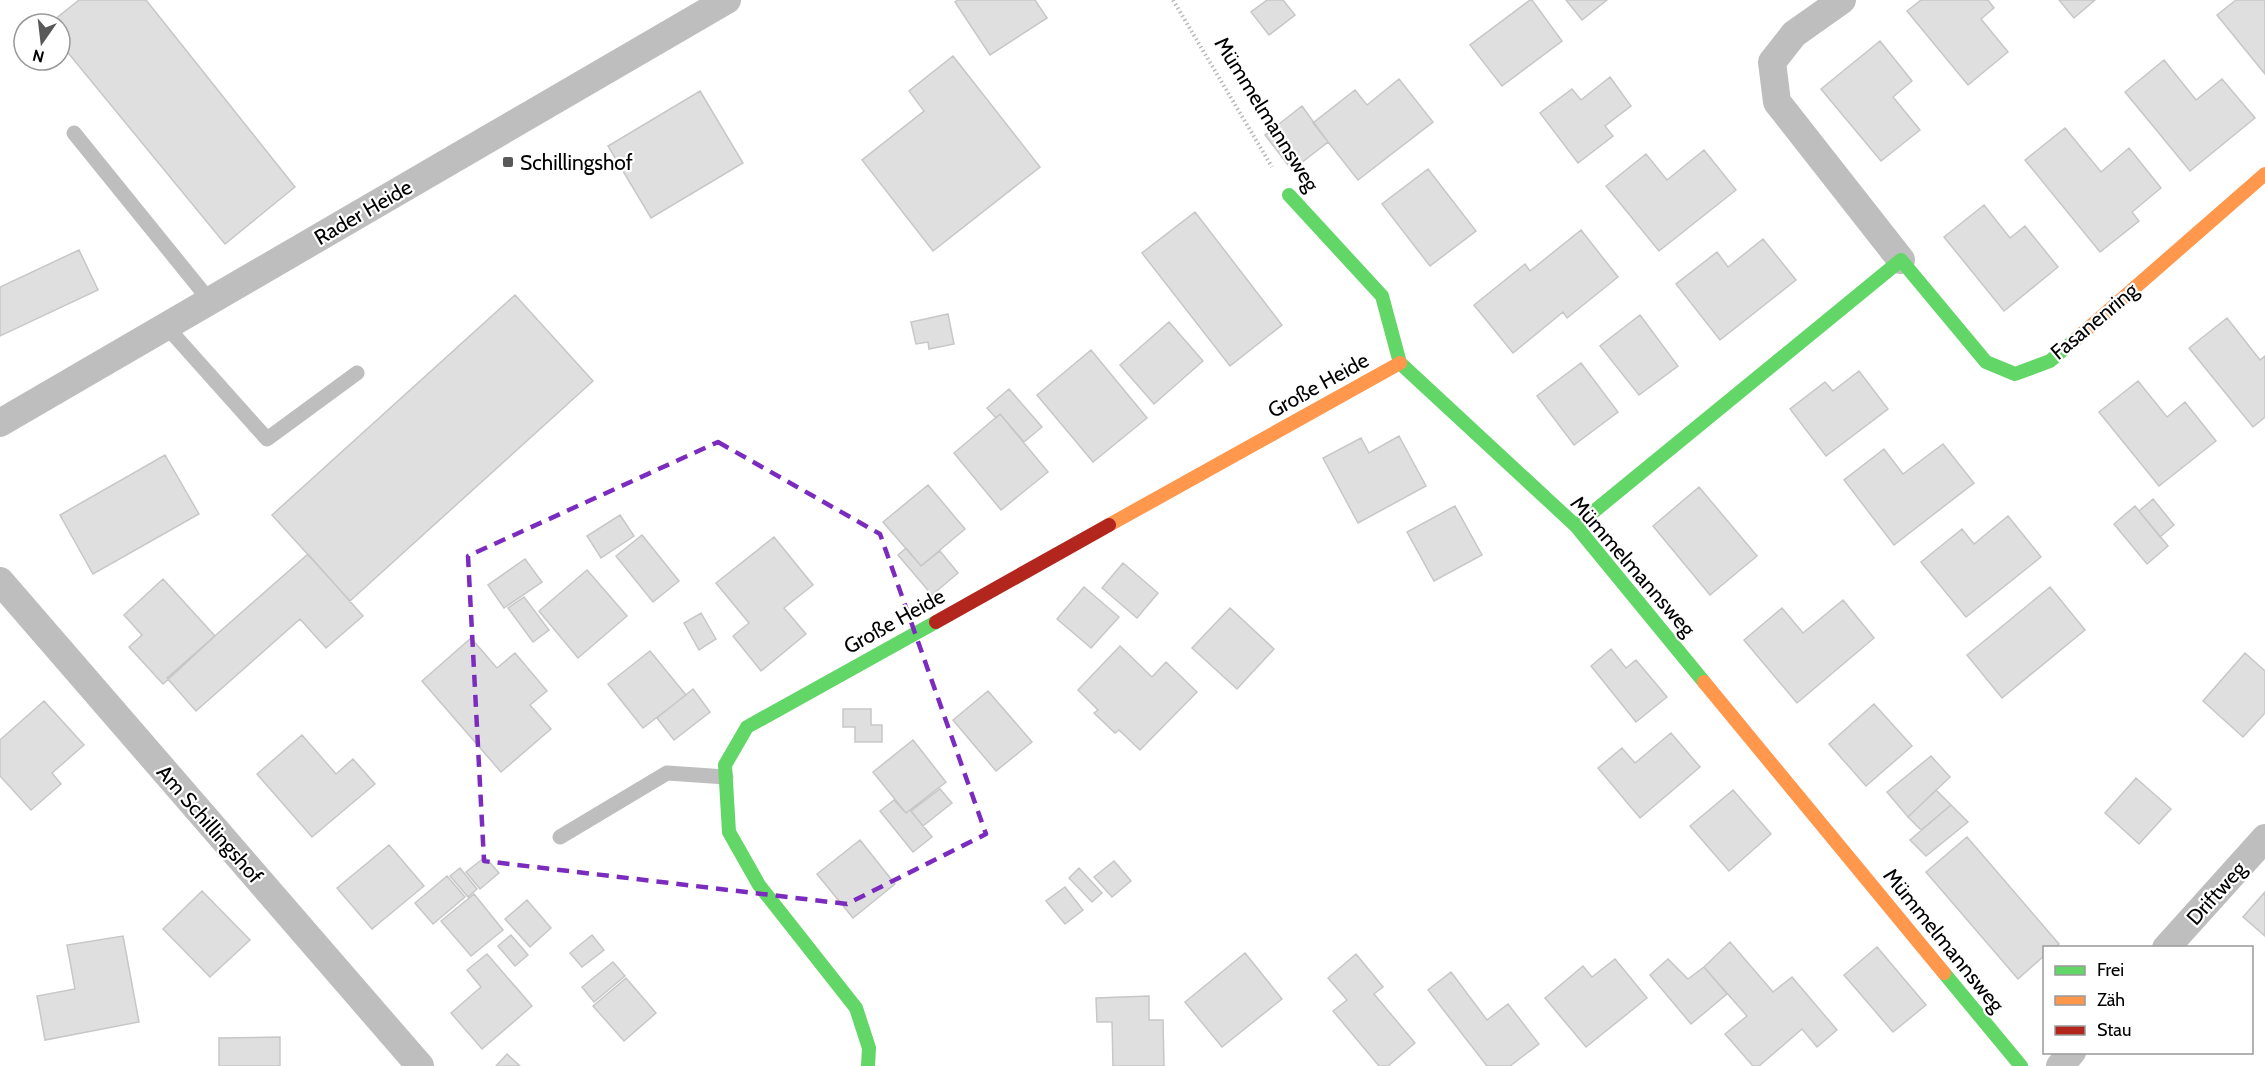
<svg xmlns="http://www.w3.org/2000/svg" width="2265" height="1066" font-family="Cabin,sans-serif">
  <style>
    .building { fill: #dfdfdf; stroke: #c7c7c7; stroke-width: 1.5 }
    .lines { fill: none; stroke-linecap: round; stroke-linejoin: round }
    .path { stroke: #b9b9b9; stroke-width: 4; stroke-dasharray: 1.5 3; stroke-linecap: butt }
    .lane { stroke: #bebebe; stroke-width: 15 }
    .street { stroke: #bebebe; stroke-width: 28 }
    .fast { stroke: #63d668; stroke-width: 14 }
    .slow { stroke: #ff974d; stroke-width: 14 }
    .jam { stroke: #b3261e; stroke-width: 14 }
    .marked { fill: none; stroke: #7b2cbf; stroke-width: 4.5; stroke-dasharray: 12 8; stroke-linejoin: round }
    .poi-dot { fill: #595959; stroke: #fff; stroke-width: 2 }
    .labels { text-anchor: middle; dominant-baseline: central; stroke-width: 4.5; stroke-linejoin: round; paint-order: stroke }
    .street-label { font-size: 21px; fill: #000; stroke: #fff }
    .poi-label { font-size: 21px; fill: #000; stroke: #fff; text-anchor: start }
  </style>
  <rect width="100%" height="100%" fill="#fff"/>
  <path class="building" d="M79,0H146L295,187L225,244L60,43V24H49Z
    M958,0H1035L1047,18L990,55L955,2Z
    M1267,0H1283L1295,15L1269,35L1251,12Z
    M1530,0H1532L1562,41L1502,86L1470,45Z
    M1566,0H1607L1582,20Z
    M1921,0H1988L1994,8L1981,19L2008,52L1968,85L1907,11Z
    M2059,0H2095L2074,18Z
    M2236,0H2265V74L2217,15Z
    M1880,41L1912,81L1893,97L1920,130L1881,161L1821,89Z
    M953,56L1040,167L933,251L862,160L924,111L909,91Z
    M2164,60L2196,100L2222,79L2255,118L2190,171L2125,92Z
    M1610,77L1631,106L1605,126L1613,136L1578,163L1540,113L1572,89L1581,100Z
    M1399,79L1433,122L1358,180L1313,123L1355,90L1367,105Z
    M700,91L743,163L651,218L608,146Z
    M1302,106L1328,142L1292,170L1265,135Z
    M2065,128L2101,172L2129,148L2161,188L2132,212L2139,221L2100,252L2025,160Z
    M1704,150L1736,190L1659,251L1606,186L1646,154L1667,180Z
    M1428,169L1476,231L1430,266L1382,204Z
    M1984,205L2010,238L2025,226L2058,267L2004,311L1944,237Z
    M1195,212L1282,325L1230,366L1142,253Z
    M1581,230L1618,277L1567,318L1563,312L1513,353L1474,305L1525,264L1530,271Z
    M1763,239L1796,280L1720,340L1676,284L1717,252L1728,267Z
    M79,250L98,290L0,336V287Z
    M515,295L593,381L350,601L272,515Z
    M948,314L954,344L929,349L928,342L916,344L911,322Z
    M1640,315L1678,366L1639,395L1600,346Z
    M2227,318L2260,360L2265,356V417L2253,427L2189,348Z
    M1169,322L1203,361L1154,404L1120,365Z
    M1091,350L1147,418L1093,462L1037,395Z
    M1581,363L1618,412L1574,445L1537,396Z
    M1859,371L1888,409L1826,456L1790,409L1825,382L1833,391Z
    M2138,381L2167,417L2185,402L2216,441L2159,486L2099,412Z
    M1009,389L1042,427L1024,442L1000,414L996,418L987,408Z
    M1000,414L1048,472L1001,510L954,453Z
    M1399,436L1426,486L1358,523L1323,458L1361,438L1369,453Z
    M1943,444L1974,483L1894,545L1844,480L1884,449L1903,474Z
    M165,455L199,514L93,574L60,515Z
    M928,485L965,529L921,566L883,522Z
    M1699,487L1757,556L1710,595L1653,526Z
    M2153,499L2174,525L2160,537L2139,511Z
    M1455,506L1482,555L1434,581L1407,532Z
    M2135,506L2168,546L2147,564L2114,524Z
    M620,515L634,536L601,558L587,536Z
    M2008,516L2041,557L1966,617L1921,562L1962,529L1974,544Z
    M642,535L679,581L653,602L616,556Z
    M774,537L813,585L784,608L806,634L761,671L733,636L749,623L716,583Z
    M906,548L921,566L940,551L958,573L932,595L898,555Z
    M308,554L363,616L326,648L300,619L196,711L167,678Z
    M525,559L542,582L504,608L488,585Z
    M1123,563L1158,593L1137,618L1102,588Z
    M587,570L627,616L578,658L539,611Z
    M163,579L215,636L163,684L129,647L142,635L124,615Z
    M1084,587L1119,617L1091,648L1057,619Z
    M2050,587L2085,630L2002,698L1967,655Z
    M524,597L549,630L533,642L508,608Z
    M1843,600L1874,638L1797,703L1744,640L1782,608L1803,633Z
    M1230,608L1274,649L1237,689L1192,648Z
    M701,613L716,639L699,650L684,623Z
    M471,638L497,668L515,653L547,691L530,705L551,729L501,772L422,681Z
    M1120,646L1152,677L1166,662L1197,692L1140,750L1119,730L1115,733L1094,713L1098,710L1078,690Z
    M1611,649L1626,668L1636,660L1667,697L1636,722L1591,666Z
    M650,651L686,695L643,728L608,684Z
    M2245,653L2265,671V713L2243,737L2203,701Z
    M693,689L710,712L674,740L657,718Z
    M988,691L1032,742L996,771L953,720Z
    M44,701L84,745L52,773L61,784L31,810L0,776V740Z
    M1874,704L1912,746L1866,786L1829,744Z
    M843,709H871V725H882V742H855V727H843Z
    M1671,733L1700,767L1640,818L1598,768L1622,748L1635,763Z
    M302,735L336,774L353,759L375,784L312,837L257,774Z
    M913,740L946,782L906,813L873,772Z
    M1931,756L1950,777L1908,817L1887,792Z
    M2136,778L2171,809L2139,844L2105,813Z
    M940,789L952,803L923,826L911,811Z
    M1733,790L1771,834L1729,871L1690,826Z
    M1936,790L1951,805L1921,830L1908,817Z
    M894,800L906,813L910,810L932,837L913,852L880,811Z
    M1951,805L1968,822L1926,856L1910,840Z
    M1967,837L2059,944L2055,948H2044V956L2018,979L1926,872Z
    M860,840L895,884L853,918L817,874Z
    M389,845L424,886L372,929L337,888Z
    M485,857L499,873L480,889L466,872Z
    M1114,861L1131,881L1112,897L1094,877Z
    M460,868L477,889L468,897L450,876Z
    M1079,868L1102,893L1092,902L1069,878Z
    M447,876L465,897L433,924L415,903Z
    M1065,887L1083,910L1065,924L1046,901Z
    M202,891L250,940L210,977L163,929Z
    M2265,892V936L2243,917Z
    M474,894L503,930L471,956L441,921Z
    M527,900L551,928L530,947L505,919Z
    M511,935L528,955L515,966L498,946Z
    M592,935L604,950L582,967L570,953Z
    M123,936L139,1022L45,1040L37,996L75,989L67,945Z
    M1730,942L1773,992L1792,977L1837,1030L1817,1047L1802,1029L1759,1066H1753L1725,1034L1747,1016L1704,967Z
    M1877,947L1926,1005L1893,1032L1844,975Z
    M1245,953L1282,999L1222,1047L1185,1002Z
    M487,954L532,1006L482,1049L451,1013L481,987L467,970Z
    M1356,954L1383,987L1374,994L1415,1043L1388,1066H1379L1333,1011L1347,1000L1328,978Z
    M1615,959L1647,998L1586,1047L1545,998L1583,966L1592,977Z
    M1668,959L1688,979L1704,967L1727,994L1691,1024L1650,975Z
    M613,962L625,976L594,1002L582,987Z
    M1451,972L1487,1020L1508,1004L1539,1044L1510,1066H1487L1428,990Z
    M626,978L656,1013L624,1041L593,1006Z
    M1149,996V1020H1163L1164,1066H1113L1112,1022H1097L1096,998Z
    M280,1037V1066H219V1038Z
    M507,1054L520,1066H496Z"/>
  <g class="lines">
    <path class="path" d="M1173,0L1272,167"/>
    <path class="lane" d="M74,133L210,301
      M166,326L267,439L357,373
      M560,837L667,773L726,777"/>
    <path class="street" d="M1842,0L1794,34L1772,62L1777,102L1901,260
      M0,423L727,0
      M0,581L420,1066
      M2166,948L2265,838
      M2060,1066L2072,1052"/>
    <path class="fast" d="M1289,195L1382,296L1400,363L1576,526L1704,682
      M1576,526L1901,260L1986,362L2015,374L2050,361L2076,339
      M1944,973L2021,1066
      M868,1066L869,1048L856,1008L759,885L729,832L725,765L747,727L936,622"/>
    <path class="slow" d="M2076,339L2265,174
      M1109,525L1400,363
      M1704,682L1944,973"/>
    <path class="jam" d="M936,622L1109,525"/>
  </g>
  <path class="marked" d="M718,442L880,534L986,834L847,904L484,861L468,556Z"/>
  <rect class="poi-dot" x="502" y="156" width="12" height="12" rx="3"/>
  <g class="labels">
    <g class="street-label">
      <text transform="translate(1267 114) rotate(58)">Mümmelmannsweg</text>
      <text transform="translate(363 212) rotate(-30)">Rader Heide</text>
      <text transform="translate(2094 321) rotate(-40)">Fasanenring</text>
      <text transform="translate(1318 385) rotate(-29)">Große Heide</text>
      <text transform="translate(1633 566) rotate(49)">Mümmelmannsweg</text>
      <text transform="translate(894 621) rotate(-29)">Große Heide</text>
      <text transform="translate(210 824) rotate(49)">Am Schillingshof</text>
      <text transform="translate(2216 893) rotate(-48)">Driftweg</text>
      <text transform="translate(1944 940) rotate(51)">Mümmelmannsweg</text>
    </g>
    <g class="poi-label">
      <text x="520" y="162">Schillingshof</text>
    </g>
  </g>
  <rect x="2043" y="946" width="210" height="108" fill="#ffffff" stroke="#999999" stroke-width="1.5"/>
  <rect x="2055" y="966" width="30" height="9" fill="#63d668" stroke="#999999" stroke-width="1.5"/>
  <text x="2097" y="976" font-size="18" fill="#000000">Frei</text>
  <rect x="2055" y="996" width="30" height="9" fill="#ff974d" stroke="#999999" stroke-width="1.5"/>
  <text x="2097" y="1006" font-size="18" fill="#000000">Zäh</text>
  <rect x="2055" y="1026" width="30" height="9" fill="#b3261e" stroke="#999999" stroke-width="1.5"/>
  <text x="2097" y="1036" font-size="18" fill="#000000">Stau</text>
  <g transform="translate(42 42) rotate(194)"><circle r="28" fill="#ffffff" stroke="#999999" stroke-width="1.5"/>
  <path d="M0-4.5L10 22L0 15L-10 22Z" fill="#595959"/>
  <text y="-9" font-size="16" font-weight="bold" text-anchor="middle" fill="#000000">N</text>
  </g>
</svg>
